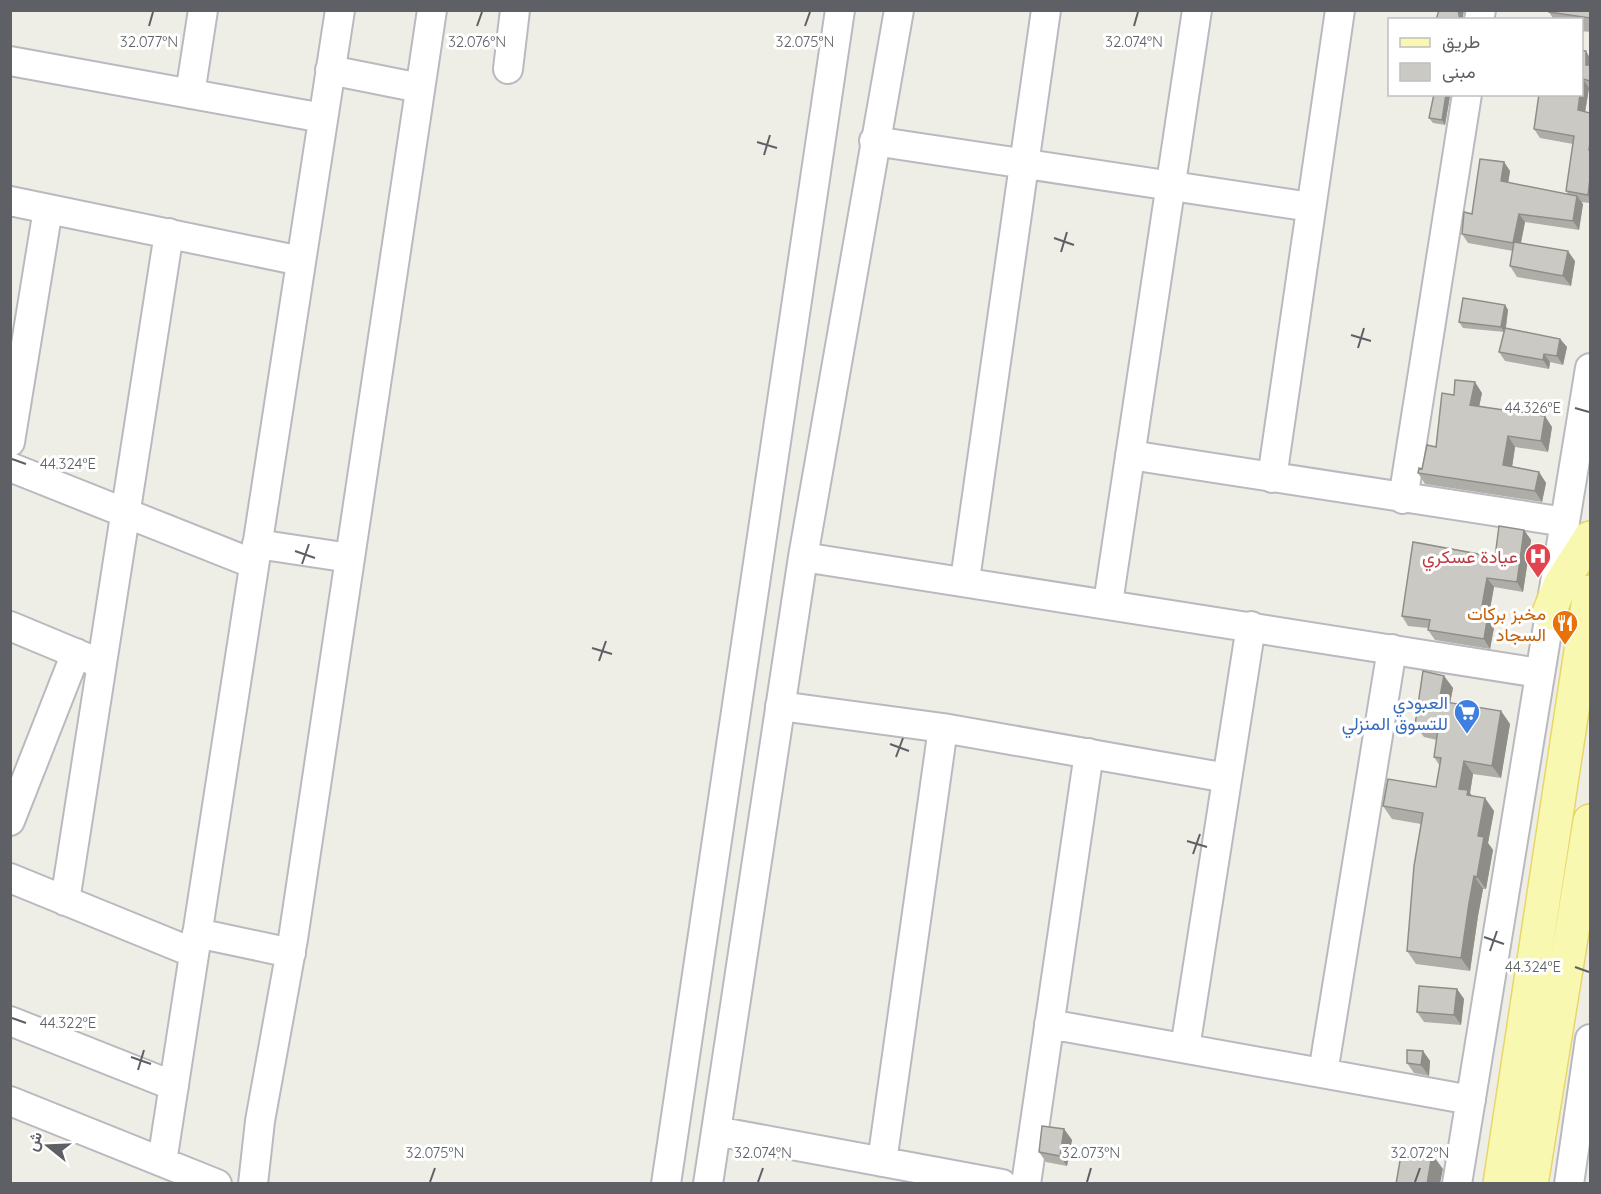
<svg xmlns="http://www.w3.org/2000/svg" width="1601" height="1194" font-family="Quicksand,Vazirmatn,sans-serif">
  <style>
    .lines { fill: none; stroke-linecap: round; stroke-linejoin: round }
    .minor-casing { stroke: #b9babf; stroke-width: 32 }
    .major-casing { stroke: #e7d668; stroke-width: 36 }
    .minor { stroke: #fff; stroke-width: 28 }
    .major { stroke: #f9f8b1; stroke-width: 33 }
    .wall { fill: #afada8 }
    .shaded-wall { fill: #8e8d88 }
    .building { fill: #cbc9c3; stroke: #8e8d88; stroke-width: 1.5 }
    .ticks { fill: none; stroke: #5e6065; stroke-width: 2 }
    .labels { text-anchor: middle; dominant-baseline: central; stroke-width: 6; stroke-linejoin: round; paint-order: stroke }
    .health-label { font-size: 18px; fill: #be3a42; stroke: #fff; text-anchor: end }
    .food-label { font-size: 18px; fill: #c56008; stroke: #fff; text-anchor: end }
    .shop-label { font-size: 18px; fill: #366cbe; stroke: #fff; text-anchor: end }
    .ticks-label { font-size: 15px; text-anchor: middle; fill: #5e6065; stroke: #fff; stroke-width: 6; stroke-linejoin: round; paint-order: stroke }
  </style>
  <rect width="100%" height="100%" fill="#efeee6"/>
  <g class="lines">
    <g class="minor-casing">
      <path id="minor" d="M1479,20L1481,10
        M10,61L323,118
        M508,69L515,10
        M330,70L420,88
        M190,94L203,10
        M874,141L1311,207
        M10,201L301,261
        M10,442L48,209
        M1130,455L1565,522
        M10,467L254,564
        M1272,478L1340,10
        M1403,499L1467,94
        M257,544L350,558
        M803,557L1539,673
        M965,580L1046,10
        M1108,603L1197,10
        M10,626L94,661
        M780,706L943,728L1227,778
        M10,821L76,653
        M10,878L194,953
        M65,901L169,233
        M197,933L291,953
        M10,1021L174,1086
        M1049,1024L1471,1100
        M1185,1048L1251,626
        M1323,1073L1392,649
        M10,1101L217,1184
        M716,1131L1002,1184
        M162,1162L340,10
        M882,1162L943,728
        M253,1184L260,1121L293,939L432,10
        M666,1184L840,10
        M708,1184L803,557L899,10
        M1026,1184L1089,753
        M1457,1184L1590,368
        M1569,1184L1590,1039"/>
    </g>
    <g class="major-casing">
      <path id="major" d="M1549,613L1560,585L1590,538
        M1500,1184L1590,592
        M1531,1184L1590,821"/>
    </g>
    <use href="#minor" class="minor"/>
    <use href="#major" class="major"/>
  </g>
  <path class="wall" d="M1590,10V32L1581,31V20H1554L1549,12Z
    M1581,50L1590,58V88H1589L1585,112L1590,113V203L1581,202L1583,204L1579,230L1525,222L1521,243L1575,261L1571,286L1517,277L1510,266L1513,251L1468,243L1462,234L1472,214L1504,162L1510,171L1508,183L1568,194L1566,191L1573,144L1540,138L1534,129Z
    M1434,94H1449L1450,96L1445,125L1433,123L1429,118Z
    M1505,305L1508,310L1506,328L1560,339L1567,347L1563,365L1550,362L1549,369L1505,361L1499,352L1504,332L1463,328L1459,322Z
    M1482,393L1479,407L1552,427L1548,452L1515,447L1512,466L1539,472L1546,483L1542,502L1425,484L1418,473L1422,469L1436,447L1454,395Z
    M1524,530L1531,540L1523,592L1494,587L1490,609L1496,617L1490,649L1435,640L1428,630V628L1408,626L1402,616L1495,557Z
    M1444,676L1453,688L1450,703L1501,711L1510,724L1501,778L1473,774L1470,793L1472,796L1494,811L1488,843L1493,850L1486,889H1483L1478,916L1470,971L1416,964L1407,951L1421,824L1392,819L1383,806L1436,787L1440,766L1434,757L1437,740L1424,737L1415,725Z
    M1457,989L1464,999L1461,1025L1424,1022L1417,1012Z
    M1423,1051L1430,1061L1429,1076L1414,1073L1407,1063Z
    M1064,1129L1072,1140L1067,1166L1046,1162L1039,1152Z"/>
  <path class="shaded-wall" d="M1458,10H1464L1463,17V20H1460Z
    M1586,51L1590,58V72L1586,65Z
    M1583,79L1589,88L1584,119L1578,110L1580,94H1581Z
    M1446,94H1449L1450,96L1445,125L1442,120Z
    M1504,162L1510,171L1507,190L1501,181Z
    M1590,179V199L1588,195Z
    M1577,196L1583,204L1579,230L1573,221Z
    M1519,214L1525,222L1519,252L1513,243Z
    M1568,251L1575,261L1571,286L1563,276Z
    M1505,305L1508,310L1505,333L1501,327Z
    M1560,339L1567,347L1563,365L1557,356Z
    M1544,354L1550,362L1549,369L1543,360Z
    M1475,382L1482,393L1477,416L1470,405Z
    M1545,416L1552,427L1548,452L1541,441Z
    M1508,436L1515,447L1511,475L1503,465Z
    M1539,472L1546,483L1542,502L1535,491Z
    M1524,530L1531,540L1523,592L1517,582Z
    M1487,578L1494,587L1490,609L1496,617L1490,649L1484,639L1482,606Z
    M1444,676L1453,688L1448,714L1439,701Z
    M1501,711L1510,724L1501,778L1492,766Z
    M1464,761L1473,774L1470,793L1477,803L1459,789Z
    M1485,798L1494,811L1488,843L1493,850L1486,889L1477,877L1478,836Z
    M1474,876L1483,889L1478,916L1470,971L1461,958L1469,903Z
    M1457,989L1464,999L1461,1025L1454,1015Z
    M1423,1051L1430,1061L1429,1076L1421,1065Z
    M1064,1129L1072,1140L1067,1166L1060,1156Z
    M1432,1154L1443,1169L1440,1184H1427Z"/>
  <path class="building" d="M1439,10H1458L1460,20H1436Z
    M1549,10H1590V18L1549,12Z
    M1581,50L1586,51V65H1590V81L1583,79L1581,88Z
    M1434,94H1446L1442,120L1429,118Z
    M1539,94H1580L1578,110L1590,113V143L1589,150H1590V179L1588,195L1566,191L1574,136L1534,129Z
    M1480,159L1504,162L1501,181L1577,196L1573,221L1519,214L1513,243L1462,234L1464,212L1472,214Z
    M1514,242L1568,251L1563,276L1510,266Z
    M1463,298L1505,305L1501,327L1459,322Z
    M1505,328L1560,339L1557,356L1544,354L1543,360L1499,352Z
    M1455,380L1475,382L1470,405L1545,416L1541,441L1508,436L1503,465L1539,472L1535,491L1418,473L1419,468L1422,469L1427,445L1436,447L1442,393L1454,395Z
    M1499,526L1524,530L1517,582L1487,578L1482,606L1489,608L1484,639L1428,630L1430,620L1402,616L1413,542L1495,557Z
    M1423,671L1444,676L1439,701L1501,711L1492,766L1464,761L1459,789L1468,790L1467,795L1485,798L1478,836L1484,837L1477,877L1474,876L1469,903L1461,958L1407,951L1414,866L1423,813L1383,806L1388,779L1436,787L1441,758L1434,757L1438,729L1415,725Z
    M1419,986L1457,989L1454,1015L1417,1012Z
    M1407,1050L1423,1051L1421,1065L1407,1063Z
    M1042,1126L1064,1129L1060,1156L1039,1152Z
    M1402,1149L1432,1154L1427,1184H1396Z"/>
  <path class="ticks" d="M149,26L153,12M477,26L482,12M805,26L810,12M1134,26L1138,12M757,142L777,148M764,155L770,135M1054,238L1074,245M1061,252L1067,232M1351,335L1371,341M1358,348L1364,328M1575,408L1589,412M12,459L26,464M295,551L315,558M302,564L309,544M592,648L612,654M599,661L606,641M890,744L909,751M896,757L903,738M1187,841L1207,847M1193,854L1200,834M1484,937L1504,944M1490,951L1497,931M1575,967L1589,972M12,1018L26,1023M131,1057L151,1064M138,1070L144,1050M430,1182L435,1168M758,1182L763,1168M1087,1182L1091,1168M1415,1182L1420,1168"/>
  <defs>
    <g id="hospital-pin" transform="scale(1.35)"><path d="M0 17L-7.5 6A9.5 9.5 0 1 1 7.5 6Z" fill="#e0444e" stroke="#fff"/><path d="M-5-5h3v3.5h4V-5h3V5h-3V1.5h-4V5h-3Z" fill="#fff"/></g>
    <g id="restaurant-pin" transform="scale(1.35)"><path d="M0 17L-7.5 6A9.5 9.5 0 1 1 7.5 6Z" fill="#e8710a" stroke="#fff"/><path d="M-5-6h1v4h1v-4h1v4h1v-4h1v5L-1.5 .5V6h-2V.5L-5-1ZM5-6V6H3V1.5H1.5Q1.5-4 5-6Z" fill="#fff"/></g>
    <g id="supermarket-pin" transform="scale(1.35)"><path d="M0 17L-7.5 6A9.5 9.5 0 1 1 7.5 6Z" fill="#3f7fe0" stroke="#fff"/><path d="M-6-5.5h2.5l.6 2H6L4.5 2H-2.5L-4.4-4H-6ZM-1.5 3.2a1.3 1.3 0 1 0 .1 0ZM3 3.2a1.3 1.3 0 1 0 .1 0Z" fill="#fff"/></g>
  </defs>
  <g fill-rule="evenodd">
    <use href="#hospital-pin" x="1538" y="556"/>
    <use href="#restaurant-pin" x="1565" y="623"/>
    <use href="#supermarket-pin" x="1467" y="712"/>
  </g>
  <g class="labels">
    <g class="health-label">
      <text x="1518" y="556">عيادة عسكري</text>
    </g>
    <g class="food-label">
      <text x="1546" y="613">مخبز بركات<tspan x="1546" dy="21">السجاد</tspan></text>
    </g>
    <g class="shop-label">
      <text x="1448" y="702">العبودي<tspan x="1448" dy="21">للتسوق المنزلي</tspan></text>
    </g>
  </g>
  <g class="ticks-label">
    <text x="149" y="47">32.077°N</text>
    <text x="477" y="47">32.076°N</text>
    <text x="805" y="47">32.075°N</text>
    <text x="1134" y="47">32.074°N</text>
    <text x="1533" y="413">44.326°E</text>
    <text x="68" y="469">44.324°E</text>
    <text x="1533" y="972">44.324°E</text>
    <text x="68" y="1028">44.322°E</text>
    <text x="435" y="1158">32.075°N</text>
    <text x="763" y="1158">32.074°N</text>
    <text x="1091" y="1158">32.073°N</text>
    <text x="1420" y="1158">32.072°N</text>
  </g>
  <rect width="1601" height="1194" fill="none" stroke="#5e6065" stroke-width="24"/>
  <rect x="1388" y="18" width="195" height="78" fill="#ffffff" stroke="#bfbfc1" stroke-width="1.5"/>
  <rect x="1400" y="38" width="30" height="9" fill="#f9f8b1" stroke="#bfbfc1" stroke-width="1.5"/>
  <text x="1442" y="48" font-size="18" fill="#5e6065">طريق</text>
  <rect x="1400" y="63" width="30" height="18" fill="#cbc9c3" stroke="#bfbfc1" stroke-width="1.5"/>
  <text x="1442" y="78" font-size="18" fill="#5e6065">مبنى</text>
  <g transform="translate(48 1146) rotate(288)" stroke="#ffffff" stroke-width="4.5" paint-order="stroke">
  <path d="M0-4.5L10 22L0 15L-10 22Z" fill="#5e6065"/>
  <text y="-9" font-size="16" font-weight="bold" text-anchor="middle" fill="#5e6065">ش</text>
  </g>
</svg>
